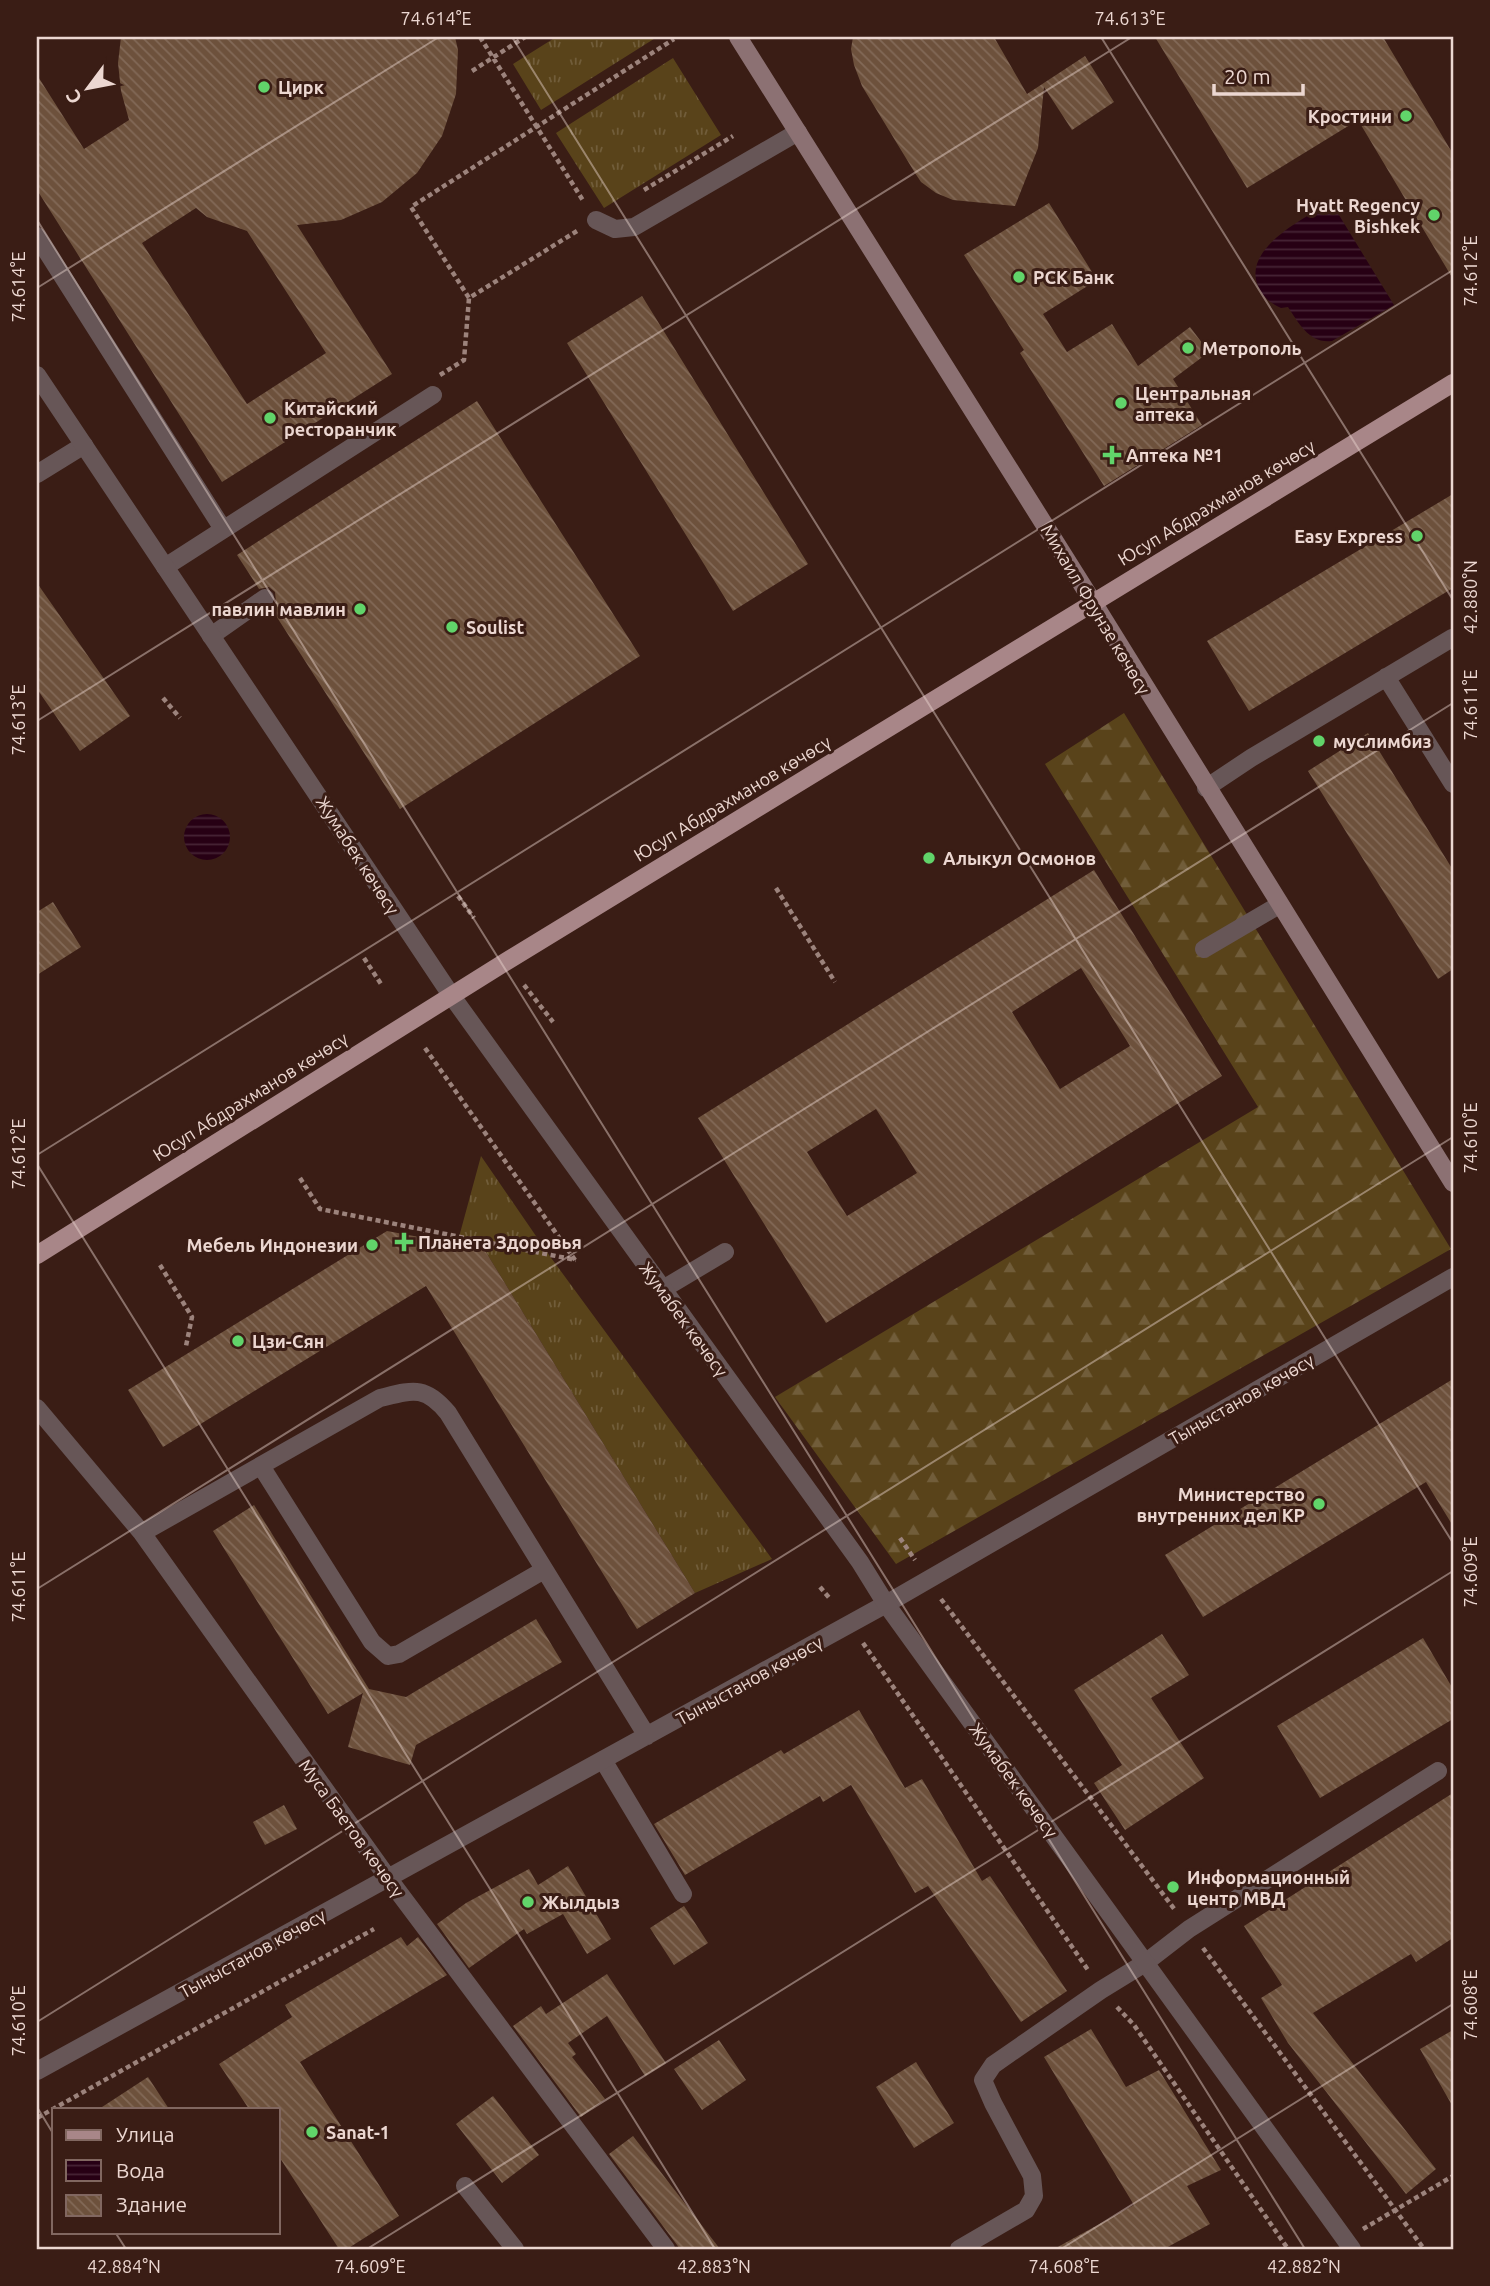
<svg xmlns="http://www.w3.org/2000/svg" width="1490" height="2286" font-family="Ubuntu,sans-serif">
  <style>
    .grass { fill: url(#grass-tufts) }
    .forest { fill: url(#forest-firs) }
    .water { fill: url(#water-rules) }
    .building { fill: url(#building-back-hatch); fill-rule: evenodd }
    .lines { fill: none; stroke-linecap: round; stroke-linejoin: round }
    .path { stroke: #9c837c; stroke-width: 4.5; stroke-dasharray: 5 3.5; stroke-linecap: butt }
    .service { stroke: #675657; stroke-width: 18 }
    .minor { stroke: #675657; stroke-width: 18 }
    .tertiary { stroke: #675657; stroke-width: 18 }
    .secondary { stroke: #8c7173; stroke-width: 18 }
    .primary { stroke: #a88688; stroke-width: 18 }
    .ticks { fill: none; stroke: #ecd7d1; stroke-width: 2; stroke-opacity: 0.45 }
    .poi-dot { fill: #61d46a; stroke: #3a1d15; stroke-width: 2.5 }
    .labels { text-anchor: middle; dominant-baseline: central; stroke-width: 6; stroke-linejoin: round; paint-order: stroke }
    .poi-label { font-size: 18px; font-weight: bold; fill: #ecd7d1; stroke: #3a1d15; text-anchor: start }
    .street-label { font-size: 18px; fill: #ecd7d1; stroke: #3a1d15 }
    .neatline { fill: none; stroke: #ecd7d1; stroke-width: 2.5 }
    .ticks-label { font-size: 18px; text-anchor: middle; fill: #ecd7d1 }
  </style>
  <defs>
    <pattern id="grass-tufts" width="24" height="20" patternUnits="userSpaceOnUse" patternTransform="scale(1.75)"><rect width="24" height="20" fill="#59431a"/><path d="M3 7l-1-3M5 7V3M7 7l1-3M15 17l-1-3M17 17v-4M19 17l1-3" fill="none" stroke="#715d3a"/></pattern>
    <pattern id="forest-firs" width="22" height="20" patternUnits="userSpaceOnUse" patternTransform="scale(1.75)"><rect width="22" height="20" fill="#59431a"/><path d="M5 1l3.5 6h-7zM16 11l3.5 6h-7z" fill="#715d3a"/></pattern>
    <pattern id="water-rules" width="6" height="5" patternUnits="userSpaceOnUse" patternTransform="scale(1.75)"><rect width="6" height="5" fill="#270014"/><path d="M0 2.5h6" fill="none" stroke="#462435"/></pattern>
    <pattern id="building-back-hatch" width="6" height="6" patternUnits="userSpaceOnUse" patternTransform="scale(1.75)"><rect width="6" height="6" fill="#6d513c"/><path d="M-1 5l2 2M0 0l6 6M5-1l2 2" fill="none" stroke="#826957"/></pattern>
  </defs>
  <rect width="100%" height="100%" fill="#3a1d15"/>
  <path class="grass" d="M556,37H657L541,110L513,64Z
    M673,58L721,135L604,208L556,133Z
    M481,1156L549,1255L772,1559L695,1593L484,1249L459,1237Z"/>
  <path class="forest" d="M1124,713L1451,1249L896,1564L775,1397L1258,1107L1045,764Z"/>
  <path class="water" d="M1331,202L1394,305L1332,341C1310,344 1299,324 1288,307L1281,308C1270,303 1263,297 1258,286C1242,248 1305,218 1331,202Z
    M184 837a23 23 0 1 1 46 0a23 23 0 1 1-46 0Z"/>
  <path class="building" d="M121,37H455L458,50L456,94L442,136L417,173L382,202L341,220L297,225L392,374L222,482L37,190V75L84,149L129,120L121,91L118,63ZM196,208L207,217L247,231L326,353L247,404L142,243Z
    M853,37H994L1027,94L1085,56L1114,102L1072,130L1044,87L1038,148L1015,206L953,200L936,193L921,182L915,173L862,86L854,65L851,49Z
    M1155,37H1383L1453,154V279L1358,120L1247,188Z
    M1049,203L1097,280L1043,314L1067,352L1112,324L1138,366L1190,327L1209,352L1173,379L1202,425L1104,486L1020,353L1024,350L964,255Z
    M642,296L808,564L733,611L567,343Z
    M477,401L640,656L400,809L271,608L276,602L275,592L269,587L259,589L237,555Z
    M1453,494V588L1249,711L1207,641Z
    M37,583L130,716L80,751L37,689Z
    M1368,733L1453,870V969L1438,979L1308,771Z
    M1094,870L1222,1076L826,1323L698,1118ZM1081,968L1130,1046L1060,1089L1012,1012ZM876,1109L917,1173L847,1216L807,1152Z
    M53,902L81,947L37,975V912Z
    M387,1231L484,1249L695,1593L637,1629L426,1286L163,1447L128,1390Z
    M1453,1379V1526L1426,1482L1203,1617L1165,1555Z
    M254,1505L369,1689L406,1697L536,1619L562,1662L416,1745L410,1765L348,1747L363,1693L328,1714L213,1531Z
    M1162,1634L1189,1675L1151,1698L1204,1778L1125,1830L1094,1783L1122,1765L1074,1690Z
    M1423,1638L1453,1689V1719L1320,1798L1277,1726Z
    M859,1710L905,1788L922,1779L982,1881L990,1876L1067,1991L1021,2022L928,1886L915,1893L851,1785L823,1802L820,1796L685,1875L654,1824L781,1750L784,1754Z
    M1453,1793V1938L1416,1962L1411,1954L1313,2013L1436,2169L1406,2194L1288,2043L1261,1998L1282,1985L1244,1926Z
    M284,1805L297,1829L265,1845L253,1822Z
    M568,1866L611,1939L587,1954L563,1914L527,1934L524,1929L469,1968L437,1924L466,1903L529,1869L538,1885Z
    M684,1906L708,1943L674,1965L650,1928Z
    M401,1937L407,1946L418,1937L447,1975L300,2062L399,2216L347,2249H339L278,2155V2109H249L219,2064L292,2017L285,2005Z
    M607,1974L666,2063L645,2076L607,2016L568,2043L576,2054L572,2057L605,2099L581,2117L513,2026L541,2006L546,2014Z
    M1091,2029L1126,2087L1159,2070L1221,2170L1187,2186L1210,2224L1164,2249H1054L1134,2205L1044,2057Z
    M1453,2030V2107L1420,2049Z
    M719,2040L746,2080L702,2110L674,2069Z
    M916,2062L954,2123L914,2148L876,2087Z
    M148,2077L169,2109H99Z
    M493,2096L539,2155L502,2183L456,2124Z
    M633,2136L720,2249H680L609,2154Z"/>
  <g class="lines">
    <path class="path" d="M480,37L584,202
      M472,71L525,37
      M644,190L733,136
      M577,231L469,298L411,207L674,39
      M440,375L464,360L469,298
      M163,698L180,718
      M776,888L835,982
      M458,896L474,918
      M364,958L381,984
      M524,985L553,1022
      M425,1048L575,1260
      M300,1178L320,1209L576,1260
      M424,1238L426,1230
      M160,1265L192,1317L186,1346
      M900,1538L915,1560
      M820,1587L831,1600
      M941,1599L1175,1910
      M863,1643L1088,1970
      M1203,1948L1424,2249
      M1117,2007L1134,2025L1288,2249
      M37,2118L374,1929
      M1363,2229L1453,2176"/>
    <path class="service" d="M596,220L615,229L634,227L798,132
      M37,236L223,529
      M165,567L433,395
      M211,636L265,598
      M1386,677L1453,784
      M1206,788L1251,758L1452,638
      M1204,949L1279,905
      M663,1289L725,1252
      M603,1760L683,1894
      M465,2186L515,2249
      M959,2249L1026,2210L1034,2196L1032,2176L993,2103L983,2080L993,2065L1101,1990L1145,1963L1189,1929L1438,1771"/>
    <path class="minor" d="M37,474L84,445
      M37,1408L142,1533L388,1878L666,2249
      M261,1466L372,1642L388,1656L399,1654L544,1570
      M142,1533L380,1398C413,1390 425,1385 448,1413L647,1736
      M37,2071L886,1604L1453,1277"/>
    <path class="tertiary" d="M37,375L451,995L860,1562L886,1604L1352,2249"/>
    <path class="secondary" d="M738,37L1093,602L1453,1183"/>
    <path class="primary" d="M37,1255L507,961L1453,383"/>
  </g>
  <path class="ticks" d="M512,37L1453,1543M1101,37L1453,600M37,220L1305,2249M37,288L439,37M37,721L1132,37M37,1155L1453,270M37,1164L715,2249M37,1589L1453,703M37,2022L1453,1137M37,2107L54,2135M115,2232L126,2249M367,2249L1453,1571M1061,2249L1453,2004"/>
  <g class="poi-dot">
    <circle cx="264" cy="87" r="7"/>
    <circle cx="1406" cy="116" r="7"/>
    <circle cx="1434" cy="215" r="7"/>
    <circle cx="1019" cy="277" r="7"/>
    <circle cx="1188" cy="348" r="7"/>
    <circle cx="1121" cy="403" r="7"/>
    <circle cx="270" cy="418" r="7"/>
    <path d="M1108.5 444.5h7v7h7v7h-7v7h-7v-7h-7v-7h7z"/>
    <circle cx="1417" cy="536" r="7"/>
    <circle cx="360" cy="609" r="7"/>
    <circle cx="452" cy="627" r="7"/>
    <circle cx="1319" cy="741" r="7"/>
    <circle cx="929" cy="858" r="7"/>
    <path d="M400.5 1231.5h7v7h7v7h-7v7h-7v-7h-7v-7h7z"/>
    <circle cx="372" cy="1245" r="7"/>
    <circle cx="238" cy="1341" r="7"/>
    <circle cx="1319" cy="1504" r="7"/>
    <circle cx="1173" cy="1887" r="7"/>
    <circle cx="528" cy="1902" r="7"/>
    <circle cx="312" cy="2132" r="7"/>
  </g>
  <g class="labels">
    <g class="poi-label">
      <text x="278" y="87">Цирк</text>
      <text x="1392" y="116" text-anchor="end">Кростини</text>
      <text x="1420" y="205" text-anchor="end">Hyatt Regency<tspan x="1420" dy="21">Bishkek</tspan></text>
      <text x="1033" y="277">РСК Банк</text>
      <text x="1202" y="348">Метрополь</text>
      <text x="1135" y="393">Центральная<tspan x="1135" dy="21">аптека</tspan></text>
      <text x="284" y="408">Китайский<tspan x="284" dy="21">ресторанчик</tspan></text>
      <text x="1126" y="455">Аптека №1</text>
      <text x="1403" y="536" text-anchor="end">Easy Express</text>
      <text x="346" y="609" text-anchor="end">павлин мавлин</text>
      <text x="466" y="627">Soulist</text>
      <text x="1333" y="741">муслимбиз</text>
      <text x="943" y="858">Алыкул Осмонов</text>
      <text x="418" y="1242">Планета Здоровья</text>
      <text x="358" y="1245" text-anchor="end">Мебель Индонезии</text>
      <text x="252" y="1341">Цзи-Сян</text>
      <text x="1305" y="1494" text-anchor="end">Министерство<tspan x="1305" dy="21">внутренних дел КР</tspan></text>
      <text x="1187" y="1877">Информационный<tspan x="1187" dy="21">центр МВД</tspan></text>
      <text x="542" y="1902">Жылдыз</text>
      <text x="326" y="2132">Sanat-1</text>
    </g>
    <g class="street-label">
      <text transform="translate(1216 502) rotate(-31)">Юсуп Абдрахманов көчөсү</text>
      <text transform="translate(1096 609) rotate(59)">Михаил Фрунзе көчөсү</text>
      <text transform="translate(732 798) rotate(-31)">Юсуп Абдрахманов көчөсү</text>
      <text transform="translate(358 855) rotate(57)">Жумабек көчөсү</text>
      <text transform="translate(250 1096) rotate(-32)">Юсуп Абдрахманов көчөсү</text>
      <text transform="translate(684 1319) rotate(54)">Жумабек көчөсү</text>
      <text transform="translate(1241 1399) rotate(-30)">Тыныстанов көчөсү</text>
      <text transform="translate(749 1680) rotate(-29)">Тыныстанов көчөсү</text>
      <text transform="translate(1014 1780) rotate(54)">Жумабек көчөсү</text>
      <text transform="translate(352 1828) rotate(54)">Муса Баетов көчөсү</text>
      <text transform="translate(252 1953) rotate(-29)">Тыныстанов көчөсү</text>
    </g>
  </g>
  <rect width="1490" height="2286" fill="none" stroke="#3a1d15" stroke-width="77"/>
  <rect x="52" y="2108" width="228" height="126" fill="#3a1d15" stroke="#816760" stroke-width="2"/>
  <rect x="66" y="2130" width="35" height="10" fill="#a88688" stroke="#816760" stroke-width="2"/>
  <text x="116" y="2142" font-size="21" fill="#ecd7d1">Улица</text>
  <rect x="66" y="2160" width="35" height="21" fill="url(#water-rules)" stroke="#816760" stroke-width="2"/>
  <text x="116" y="2178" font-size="21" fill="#ecd7d1">Вода</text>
  <rect x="66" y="2195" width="35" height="21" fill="url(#building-back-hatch)" stroke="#816760" stroke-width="2"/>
  <text x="116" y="2212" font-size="21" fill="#ecd7d1">Здание</text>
  <g transform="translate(88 88) rotate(238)" stroke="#3a1d15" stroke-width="5" paint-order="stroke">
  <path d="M0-5L12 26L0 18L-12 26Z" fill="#ecd7d1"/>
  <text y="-10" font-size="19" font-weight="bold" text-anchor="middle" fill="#ecd7d1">С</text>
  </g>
  <path d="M1214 84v10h89v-10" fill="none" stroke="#ecd7d1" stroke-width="3.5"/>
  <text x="1224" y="84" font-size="21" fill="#ecd7d1" stroke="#3a1d15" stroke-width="5" paint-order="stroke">20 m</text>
  <rect x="38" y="38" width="1414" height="2210" class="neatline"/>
  <g class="ticks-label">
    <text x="436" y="25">74.614°E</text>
    <text x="1130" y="25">74.613°E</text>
    <text transform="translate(1471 271) rotate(-90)" y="6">74.612°E</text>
    <text transform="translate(19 287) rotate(-90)" y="6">74.614°E</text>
    <text transform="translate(1471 597) rotate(-90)" y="6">42.880°N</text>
    <text transform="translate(1471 705) rotate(-90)" y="6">74.611°E</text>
    <text transform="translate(19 720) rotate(-90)" y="6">74.613°E</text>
    <text transform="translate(1471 1138) rotate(-90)" y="6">74.610°E</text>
    <text transform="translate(19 1154) rotate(-90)" y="6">74.612°E</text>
    <text transform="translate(1471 1572) rotate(-90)" y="6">74.609°E</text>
    <text transform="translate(19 1587) rotate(-90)" y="6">74.611°E</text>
    <text transform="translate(1471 2005) rotate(-90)" y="6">74.608°E</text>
    <text transform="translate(19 2021) rotate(-90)" y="6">74.610°E</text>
    <text x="124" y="2273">42.884°N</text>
    <text x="370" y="2273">74.609°E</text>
    <text x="714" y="2273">42.883°N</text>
    <text x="1064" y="2273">74.608°E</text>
    <text x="1304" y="2273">42.882°N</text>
  </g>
</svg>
